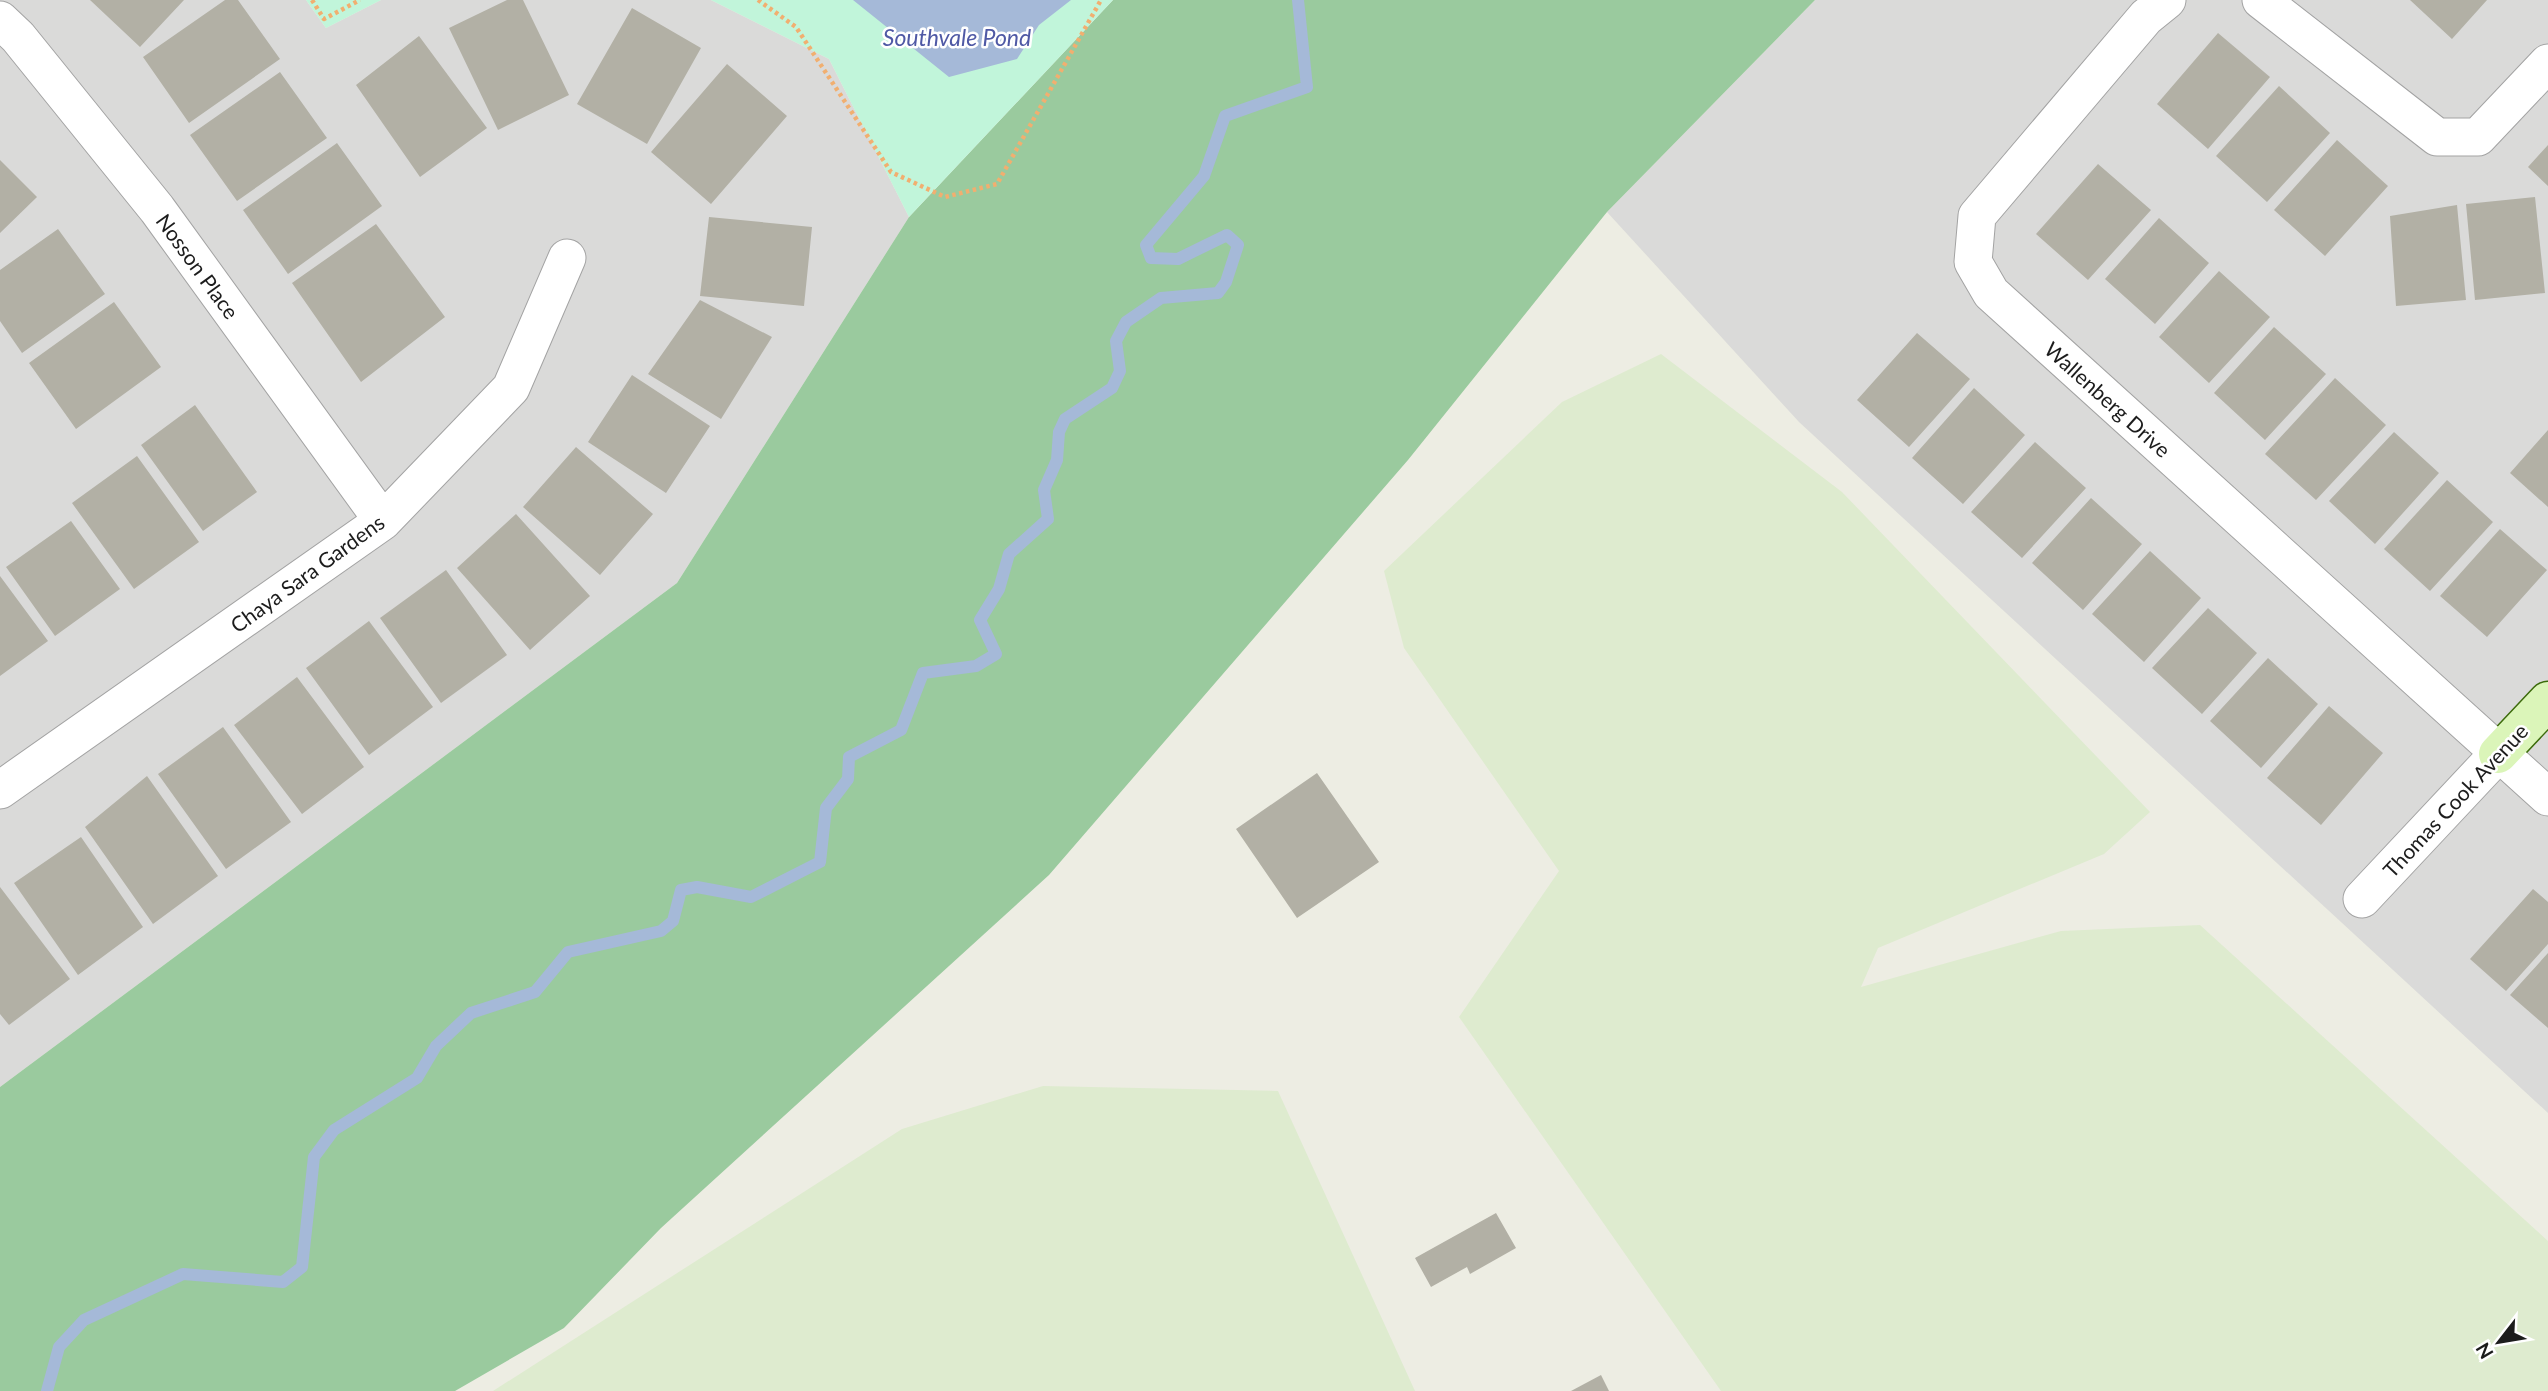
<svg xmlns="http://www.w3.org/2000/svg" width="2548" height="1391" font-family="Lato,sans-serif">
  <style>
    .residential { fill: #dadad9 }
    .farmland { fill: #deebcf }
    .forest { fill: #9aca9e }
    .park { fill: #c1f5da }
    .water { fill: #a5b9d8 }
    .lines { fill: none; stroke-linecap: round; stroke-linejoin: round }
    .stream { stroke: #a5b9d8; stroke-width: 12 }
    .building { fill: #b2b0a5 }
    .street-casing { stroke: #a3a3a3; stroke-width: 39 }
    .secondary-casing { stroke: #3c6b0b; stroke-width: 41 }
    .path { stroke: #f1af70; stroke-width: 4.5; stroke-dasharray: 3.5 3.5; stroke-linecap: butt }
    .street { stroke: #fff; stroke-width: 37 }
    .secondary { stroke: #dbf5b9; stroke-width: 38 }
    .labels { text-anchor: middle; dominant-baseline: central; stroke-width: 5; stroke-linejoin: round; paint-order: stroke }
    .street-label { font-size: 21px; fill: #1c1c1c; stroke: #fff }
    .water-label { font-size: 23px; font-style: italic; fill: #4f59a5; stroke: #fff }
  </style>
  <rect width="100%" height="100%" fill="#edede3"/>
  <path class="residential" d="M0,0H306L326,28L381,0H711L829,59L909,217L677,583L0,1087Z
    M1815,0H2548V1113L1799,422L1607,212Z"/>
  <path class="farmland" d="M1661,354L1842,492L2150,812L2104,854L1878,948L1861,987L2061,931L2200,925L2548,1241V1391H1721L1459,1017L1559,871L1404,648L1384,571L1562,402Z
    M1043,1086L1278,1091L1415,1391H493L902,1129Z"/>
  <path class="forest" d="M1113,0H1815L1607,212L1408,460L1049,875L661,1228L564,1328L455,1391H0V1087L677,583L909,217Z"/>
  <path class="park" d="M306,0H381L326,28Z
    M711,0H1113L909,217L829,59Z"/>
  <path class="water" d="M853,0H1071L1039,25L1017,59L949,77Z"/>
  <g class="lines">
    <path class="stream" d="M47,1391L59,1347L84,1320L183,1274L283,1282L302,1267L314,1157L334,1130L417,1078L436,1046L471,1013L535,992L568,952L661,931L673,921L681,890L697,887L751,897L820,862L826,808L848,779L849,757L901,730L923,673L976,666L996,654L980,620L999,589L1009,554L1048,519L1044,490L1057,460L1059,432L1065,419L1112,388L1120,371L1116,341L1126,322L1161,298L1218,293L1226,282L1238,245L1227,235L1178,259L1151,258L1146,245L1204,176L1225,116L1307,87L1298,0"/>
  </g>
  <path class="building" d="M90,0H184L140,47Z
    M225,0H238L280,59L189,123L143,57Z
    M507,0H523L569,95L498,130L449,28Z
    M2410,0H2487L2452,39Z
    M632,8L701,48L647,144L577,104Z
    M2218,33L2270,77L2208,149L2157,104Z
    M419,36L487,128L420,177L356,85Z
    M727,64L787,116L711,204L651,152Z
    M280,72L327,138L237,201L190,135Z
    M2279,86L2330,133L2267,202L2216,156Z
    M2337,140L2388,186L2325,256L2274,210Z
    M337,143L382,206L288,274L243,210Z
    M2548,145V186L2528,167Z
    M0,160L37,197L0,233Z
    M2098,164L2151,210L2088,280L2036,234Z
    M2535,197L2545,293L2475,300L2466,204Z
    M2457,205L2466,300L2396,306L2390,216Z
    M709,217L812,227L804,306L700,296Z
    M2159,218L2209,263L2155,324L2105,279Z
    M376,224L445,317L361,382L292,283Z
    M58,229L105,294L22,353L0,321V270Z
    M2219,271L2270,317L2209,383L2159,337Z
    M700,300L772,337L721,419L648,374Z
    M114,302L161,367L76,429L29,363Z
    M2274,327L2326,374L2265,440L2214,393Z
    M1917,333L1970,379L1909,447L1857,400Z
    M632,375L710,426L666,493L588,442Z
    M2335,378L2386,425L2316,500L2265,454Z
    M1974,388L2025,435L1963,504L1912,458Z
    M195,405L257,492L203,531L141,445Z
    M2548,430V507L2510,473Z
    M2394,432L2439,473L2375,544L2329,501Z
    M2035,442L2086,488L2022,558L1971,512Z
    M576,447L653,514L600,575L523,507Z
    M137,456L199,542L134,589L72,503Z
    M2447,480L2493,522L2430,591L2384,549Z
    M2091,498L2142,544L2083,610L2032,563Z
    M516,514L590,596L530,650L457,568Z
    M71,521L120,589L55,636L6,567Z
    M2500,529L2547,570L2487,637L2440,596Z
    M2150,551L2201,598L2144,662L2092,614Z
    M446,570L507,655L441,703L380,618Z
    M0,576L48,641L0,676Z
    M2208,608L2257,653L2202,714L2152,668Z
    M369,621L433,707L369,755L306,668Z
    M2268,658L2318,704L2261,768L2210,721Z
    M297,677L364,767L302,814L234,725Z
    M2329,706L2383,753L2321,825L2267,778Z
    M223,727L291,822L226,869L158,774Z
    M1317,773L1379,862L1297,918L1236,829Z
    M147,776L218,876L153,924L85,827Z
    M81,837L143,927L78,975L14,883Z
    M0,887L70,979L9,1025L0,1014Z
    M2533,889L2548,902V944L2506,991L2470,959Z
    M2548,953V1028L2510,995Z
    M1496,1213L1516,1248L1470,1274L1467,1267L1431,1287L1415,1258Z
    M1601,1375L1609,1391H1571Z"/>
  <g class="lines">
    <g class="street-casing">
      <path id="street" d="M2167,0L2146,17L1977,216L1973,262L1991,293L2548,797
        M2261,0L2437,137H2478L2548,63
        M0,20L18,37L157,209L383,521
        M0,790L383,521L511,388L567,258
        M2362,899L2498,754"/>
    </g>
    <g class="secondary-casing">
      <path id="secondary" d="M2498,754L2548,701"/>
    </g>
    <path class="path" d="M312,0L324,19L360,0
      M758,0L796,27L891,172L945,197L997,184L1101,0"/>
    <use href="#street" class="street"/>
    <use href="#secondary" class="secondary"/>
  </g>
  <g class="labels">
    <g class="street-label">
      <text transform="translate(198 266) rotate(54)">Nosson Place</text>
      <text transform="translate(2108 399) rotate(42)">Wallenberg Drive</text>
      <text transform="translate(307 573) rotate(-36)">Chaya Sara Gardens</text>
      <text transform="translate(2455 800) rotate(-47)">Thomas Cook Avenue</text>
    </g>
    <g class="water-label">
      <text x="957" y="37">Southvale Pond</text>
    </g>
  </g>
  <g transform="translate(2499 1342) rotate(239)" stroke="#ffffff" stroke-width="5" paint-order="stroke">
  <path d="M0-5L12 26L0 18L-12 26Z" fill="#1c1c1c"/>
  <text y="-10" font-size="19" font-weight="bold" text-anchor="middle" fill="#1c1c1c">N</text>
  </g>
</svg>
